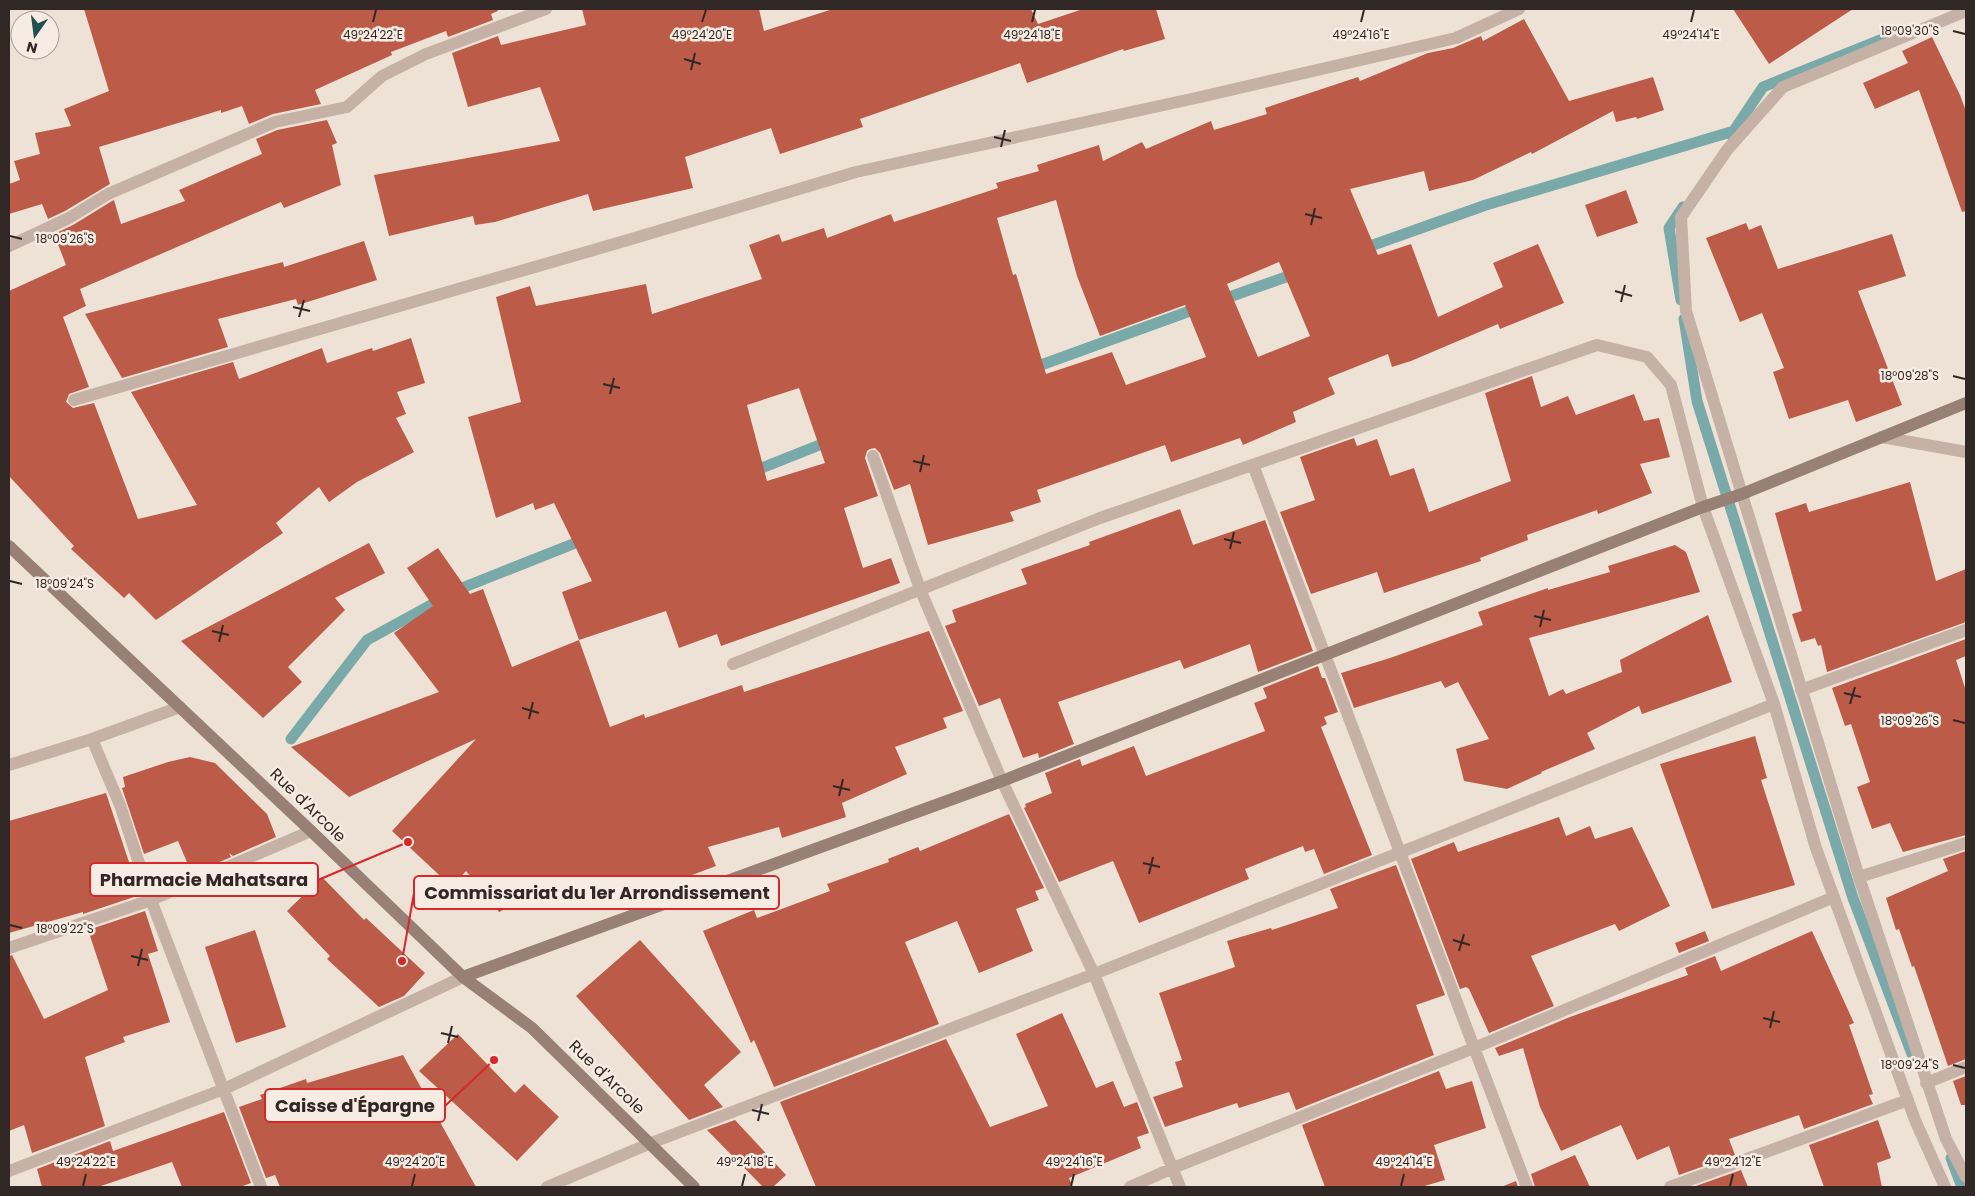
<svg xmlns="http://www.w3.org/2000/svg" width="1975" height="1196" font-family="Poppins,sans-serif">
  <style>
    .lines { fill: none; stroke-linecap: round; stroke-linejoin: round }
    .stream { stroke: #79a9a8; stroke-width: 11 }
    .building { fill: #bc5c48; fill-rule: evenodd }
    .street { stroke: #c5b1a5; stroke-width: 12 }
    .secondary { stroke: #988076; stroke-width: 12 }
    .ticks { fill: none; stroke: #312825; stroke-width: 2 }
    .labels { text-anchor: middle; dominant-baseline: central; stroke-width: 5; stroke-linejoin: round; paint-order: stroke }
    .street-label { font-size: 16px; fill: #312825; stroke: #f7ece3 }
    .ticks-label { font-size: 12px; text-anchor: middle; fill: #312825; stroke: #f7ece3; stroke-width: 5; stroke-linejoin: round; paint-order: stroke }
    .leader { fill: none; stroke: #d62828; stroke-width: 2 }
    .callout-dot { fill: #d62828; stroke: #f7ece3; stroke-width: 2 }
    .callout { fill: #f7ece3; stroke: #d62828; stroke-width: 2 }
    .callout-label { font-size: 18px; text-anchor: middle; font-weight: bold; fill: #312825 }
  </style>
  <rect width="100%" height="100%" fill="#eee2d7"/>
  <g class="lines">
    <path class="stream" d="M1731,135L1763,87L1885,38
      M1359,250L1486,205L1734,131
      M1681,300L1669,228L1683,207
      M1218,301L1300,272
      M1684,319L1697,401L1853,898L1912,1054
      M1030,369L1201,307
      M749,473L832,440
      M291,739L367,640L462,588L588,538
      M1951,1158L1962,1187"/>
  </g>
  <path class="building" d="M84,9H497L498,11L491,14L493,20L448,37L446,31L391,52L392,55L315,90L321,104L273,114L249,124L242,106L221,113V110L99,147L110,184L65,211L48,219L42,204L9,214V184L20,180L14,161L40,154L35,133L71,126L64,109L109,91Z
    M582,9H759L764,31L833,9H1031L1038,24L1083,9H1156L1165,39L1124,51L1123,49L1027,83L1020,63L860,119L863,127L780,154L771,128L685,157L693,188L593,211L588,194L495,222L475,225L473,216L389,236L374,175L560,141L540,87L468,107L452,53L498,36L501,45L586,25Z
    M1733,9H1853L1769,64Z
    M1524,19L1569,101L1653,77L1664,110L1637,119L1636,117L1616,122L1613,111L1532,154L1531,152L1473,180L1429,191L1424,171L1350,189L1378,255L1411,244L1438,317L1503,287L1493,263L1538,244L1564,303L1500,329L1498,324L1411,361L1392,367L1388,354L1328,378L1335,394L1293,412L1296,422L1243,445L1240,438L1171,462L1165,445L1037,490L1041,502L1010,512L1014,521L928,545L910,484L894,490L880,453L875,448L870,449L867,451L865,458L878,496L844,508L863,568L891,558L900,583L721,646L717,634L679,648L666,611L579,640L562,592L592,581L554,503L535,510L533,503L496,518L468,417L521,402L496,297L530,286L536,306L646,284L652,314L762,279L749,245L779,234L782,242L824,228L827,238L891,214L894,222L998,188L996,183L1039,171L1037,165L1099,145L1103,161L1142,142L1146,149L1211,121L1214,130L1267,114L1265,108L1358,77L1360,81L1428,53L1453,48L1481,36L1483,41ZM1056,200L1077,276L1100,336L1185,305L1206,357L1126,385L1112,352L1046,374L1016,274L1013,275L997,218ZM1279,262L1310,336L1258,357L1227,284ZM799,388L825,463L767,481L747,405Z
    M1932,37L1960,95L1966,111V211L1962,212L1919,90L1875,109L1863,83L1908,63L1902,51Z
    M327,120L337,143L332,145L341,185L284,208L281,202L80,289L86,306L63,317L89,387L69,394L66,402L73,408L94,403L138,519L197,505L131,392L233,362L239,379L322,348L327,363L372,348L373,351L411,338L425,383L397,392L406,414L396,418L414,452L357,482L329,502L319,487L276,523L283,533L156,620L129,593L124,598L71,549L74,546L9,476V291L66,265L54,234L73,225L112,201L114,200L121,224L185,201L179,190L262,154L256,139L277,130Z
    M1626,190L1638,223L1597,237L1585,205Z
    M1746,223L1749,230L1761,225L1778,269L1892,234L1906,276L1858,291L1902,405L1856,422L1848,400L1789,419L1773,372L1784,368L1762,313L1740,322L1706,238Z
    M364,241L377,280L298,305L296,299L218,319L228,347L122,378L85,314L283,262L284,267Z
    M1532,376L1541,407L1568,396L1576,415L1634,394L1644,421L1659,418L1670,457L1640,464L1652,493L1598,514L1597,510L1527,535L1528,540L1480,558L1481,561L1384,593L1377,572L1311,594L1280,512L1315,500L1300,457L1354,438L1357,446L1377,439L1390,476L1414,468L1429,512L1511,481L1485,393Z
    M1910,482L1936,581L1966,569V622L1827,672L1821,645L1818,646L1815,638L1801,642L1792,614L1802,611L1775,513L1806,503L1809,512Z
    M1180,509L1193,545L1265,520L1313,651L1258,672L1250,644L1184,669L1180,660L1058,702L1074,744L1039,758L1038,753L1023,758L1000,698L979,706L945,626L956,622L952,610L1027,584L1021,569L1090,545L1089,542Z
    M369,543L385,573L335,598L345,610L288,667L302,682L263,718L181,641Z
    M1675,545L1686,552L1700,592L1529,638L1549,696L1563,689L1566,694L1622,672L1620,660L1708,615L1732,682L1642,714L1639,706L1587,733L1595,749L1541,772L1542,773L1507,789L1464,781L1456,749L1489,739L1458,682L1445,688L1441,681L1354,708L1341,673L1390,658L1483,625L1478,612L1548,588V590L1610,572L1608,566Z
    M438,548L470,594L483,589L512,667L579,640L610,727L644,714L645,718L742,685L744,692L929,631L963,711L943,718L947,728L895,747L907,774L842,803L846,817L782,838L779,827L708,847L716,866L604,908L596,889L559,908L548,887L499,912L466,871L452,887L392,831L476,739L349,797L291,747L439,692L394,633L433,606L407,568Z
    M1966,639V656L1956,660L1966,691V835L1903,852L1890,823L1872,829L1857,787L1870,782L1851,724L1845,726L1832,688Z
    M1318,666L1322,678H1325L1338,712L1324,717L1327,724L1321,727L1372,855L1324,874L1314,849L1305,852L1303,846L1245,869L1249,879L1139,923L1113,861L1059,882L1024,808L1026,807L1025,804L1052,793L1045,773L1080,759L1082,766L1134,746L1146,776L1265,731L1254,703L1267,698L1263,688Z
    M1755,736L1767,778L1761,780L1795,885L1712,909L1660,764Z
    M190,757L215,763L267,814L276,837L233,856L229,853L231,857L192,874L178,841L144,854L122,788L125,787L123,777L168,762Z
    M106,793L140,895L83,914V912L9,933V821Z
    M1009,814L1044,888L1035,891L1039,900L1016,909L1033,951L979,973L957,921L905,942L939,1024L774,1087L754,1040L751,1043L703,931L754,910L757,918L830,891L827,884L889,862L888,859L918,847L920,851Z
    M1559,817L1566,836L1590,826L1595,839L1632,827L1670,906L1619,931L1615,924L1531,956L1554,1006L1489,1033L1469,989L1466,987L1460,989L1411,859L1454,842L1458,852Z
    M1966,851V1059L1948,1066L1914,966L1912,967L1899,929L1896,930L1886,898L1948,871L1943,859Z
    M1396,865L1445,995L1416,1005L1434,1055L1296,1110L1289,1092L1239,1108L1237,1103L1165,1127L1153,1097L1183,1087L1175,1062L1182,1060L1159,993L1235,967L1227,941L1271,928L1272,930L1338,908L1330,889Z
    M322,877L364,920L366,918L425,973L404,996L379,1007L327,959L330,956L287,911Z
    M145,911L158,951L148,954L170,1022L123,1037L125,1042L85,1057L105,1126L32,1153L24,1125L9,1131V956L12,955L44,1019L108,990L88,930Z
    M255,930L286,1027L236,1043L205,947Z
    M1705,931L1709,941L1679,953L1675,943Z
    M1812,931L1854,1023L1849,1025L1873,1094L1869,1095L1873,1104L1804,1129L1799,1115L1729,1139L1735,1155L1679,1175L1669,1146L1637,1160L1621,1125L1561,1151L1540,1107L1523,1048L1499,1056L1495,1048L1570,1017L1688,975L1685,968L1715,956L1721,971Z
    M640,940L741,1052L704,1085L723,1107L689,1120L576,996Z
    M1062,1013L1096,1088L1113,1081L1124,1107L1137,1102L1149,1133L1137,1137L1141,1148L1069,1178L1073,1187H816L780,1102L946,1039L990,1127L1048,1106L1016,1034Z
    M458,1034L515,1093L524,1084L559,1117L517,1161L419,1071Z
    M403,1055L476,1187H280L275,1175L266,1178L239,1107L262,1099L260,1095L306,1079L307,1083Z
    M1439,1071L1446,1089L1472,1081L1486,1128L1434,1145L1445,1180L1421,1187H1325L1302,1125Z
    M1966,1076V1105H1961L1953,1081Z
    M224,1112L251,1183L240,1187H182L172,1162L98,1187H42L37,1169L110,1141L113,1151Z
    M735,1120L786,1175L773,1187H763L707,1130Z
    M1878,1120L1891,1158L1877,1163L1882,1187H1824L1809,1145Z
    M1575,1155L1590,1187H1535L1531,1174Z
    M1741,1170L1748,1187H1693Z
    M1516,1181L1518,1187H1501Z"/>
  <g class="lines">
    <path class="street" d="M1966,11L1783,87L1727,150L1681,217L1686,311L1859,877L1946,1139L1966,1177
      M9,246L69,218L108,194L275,122L347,107L382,76L426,54L546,9
      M74,400L628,240L856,172L1196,98L1456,38L1519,9
      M1882,437L1966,452
      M873,456L920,589L1002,781L1094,974L1180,1187
      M1253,465L1527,1187
      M733,664L1100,518L1597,345L1647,357L1671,385L1703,507L1774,704L1816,848L1915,1120L1945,1187
      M1801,690L1966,630
      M92,739L120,805L151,900L261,1187
      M9,765L92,739L180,707
      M1859,877L1966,843
      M9,948L151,900L311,831
      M1926,1083L1966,1067
      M9,1171L224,1089L463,977
      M547,1187L651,1143L1094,974L1774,704
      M1130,1187L1173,1168L1474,1048L1834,897
      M1670,1187L1908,1100"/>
    <path class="secondary" d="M9,546L311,831L463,977L532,1028L694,1187
      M463,977L1002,781L1703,507L1742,494L1966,403"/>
  </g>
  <path class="ticks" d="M373,22L376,10M702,22L706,10M1032,22L1035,10M1361,22L1364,10M1691,22L1694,10M1953,31L1965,34M684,59L701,64M691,70L695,53M994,137L1011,141M1001,147L1005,130M1305,214L1322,218M1311,225L1315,208M10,236L22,239M1615,291L1632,296M1621,302L1625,285M293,307L310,311M299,317L304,300M1953,376L1965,379M603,384L620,388M610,394L614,378M913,461L930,465M920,472L924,455M1224,539L1241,543M1230,549L1234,532M10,581L22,584M1534,616L1551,620M1540,627L1544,610M212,631L229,635M219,642L223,625M1844,693L1861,697M1850,704L1855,687M522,708L539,713M529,719L533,702M1953,720L1965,723M833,786L850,790M839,796L843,779M1143,863L1160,867M1149,874L1153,857M10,925L22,928M1453,940L1470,945M1459,951L1464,934M131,956L148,960M138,966L142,949M1763,1018L1780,1022M1770,1028L1774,1011M441,1033L458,1037M448,1043L452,1026M1953,1065L1965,1068M752,1110L769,1114M758,1121L762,1104M83,1186L86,1174M412,1186L415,1174M742,1186L745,1174M1071,1186L1074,1174M1401,1186L1404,1174M1730,1186L1733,1174"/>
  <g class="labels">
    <g class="street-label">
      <text transform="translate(308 805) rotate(44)">Rue d'Arcole</text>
      <text transform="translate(607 1077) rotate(44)">Rue d'Arcole</text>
    </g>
  </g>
  <g class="ticks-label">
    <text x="1910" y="35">18°09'30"S</text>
    <text x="373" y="39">49°24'22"E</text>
    <text x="702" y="39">49°24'20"E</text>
    <text x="1032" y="39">49°24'18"E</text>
    <text x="1361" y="39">49°24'16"E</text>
    <text x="1691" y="39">49°24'14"E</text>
    <text x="65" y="243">18°09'26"S</text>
    <text x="1910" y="380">18°09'28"S</text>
    <text x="65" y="588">18°09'24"S</text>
    <text x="1910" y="725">18°09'26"S</text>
    <text x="65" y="933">18°09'22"S</text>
    <text x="1910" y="1069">18°09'24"S</text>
    <text x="86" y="1166">49°24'22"E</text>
    <text x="415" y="1166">49°24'20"E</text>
    <text x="745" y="1166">49°24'18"E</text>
    <text x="1074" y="1166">49°24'16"E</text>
    <text x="1404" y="1166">49°24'14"E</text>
    <text x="1733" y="1166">49°24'12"E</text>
  </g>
  <path class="leader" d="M408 842L318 880M402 961L414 893M494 1060L445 1106"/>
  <g class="callout-dot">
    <circle cx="408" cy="842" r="5"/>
    <circle cx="402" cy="961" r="5"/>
    <circle cx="494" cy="1060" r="5"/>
  </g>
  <g class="callout">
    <rect x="90" y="863" width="228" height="33" rx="5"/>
    <rect x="414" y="876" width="365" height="33" rx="5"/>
    <rect x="265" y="1089" width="180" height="33" rx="5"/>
  </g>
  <g class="callout-label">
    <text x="204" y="886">Pharmacie Mahatsara</text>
    <text x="597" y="899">Commissariat du 1er Arrondissement</text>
    <text x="355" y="1112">Caisse d'Épargne</text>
  </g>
  <rect width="1975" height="1196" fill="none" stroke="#312825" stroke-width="20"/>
  <g transform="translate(35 35) rotate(194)"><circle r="24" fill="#f7ece3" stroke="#a89e97"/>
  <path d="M0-4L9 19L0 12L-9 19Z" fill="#1f4f4f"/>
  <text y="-8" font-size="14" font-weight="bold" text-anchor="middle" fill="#312825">N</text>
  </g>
</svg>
